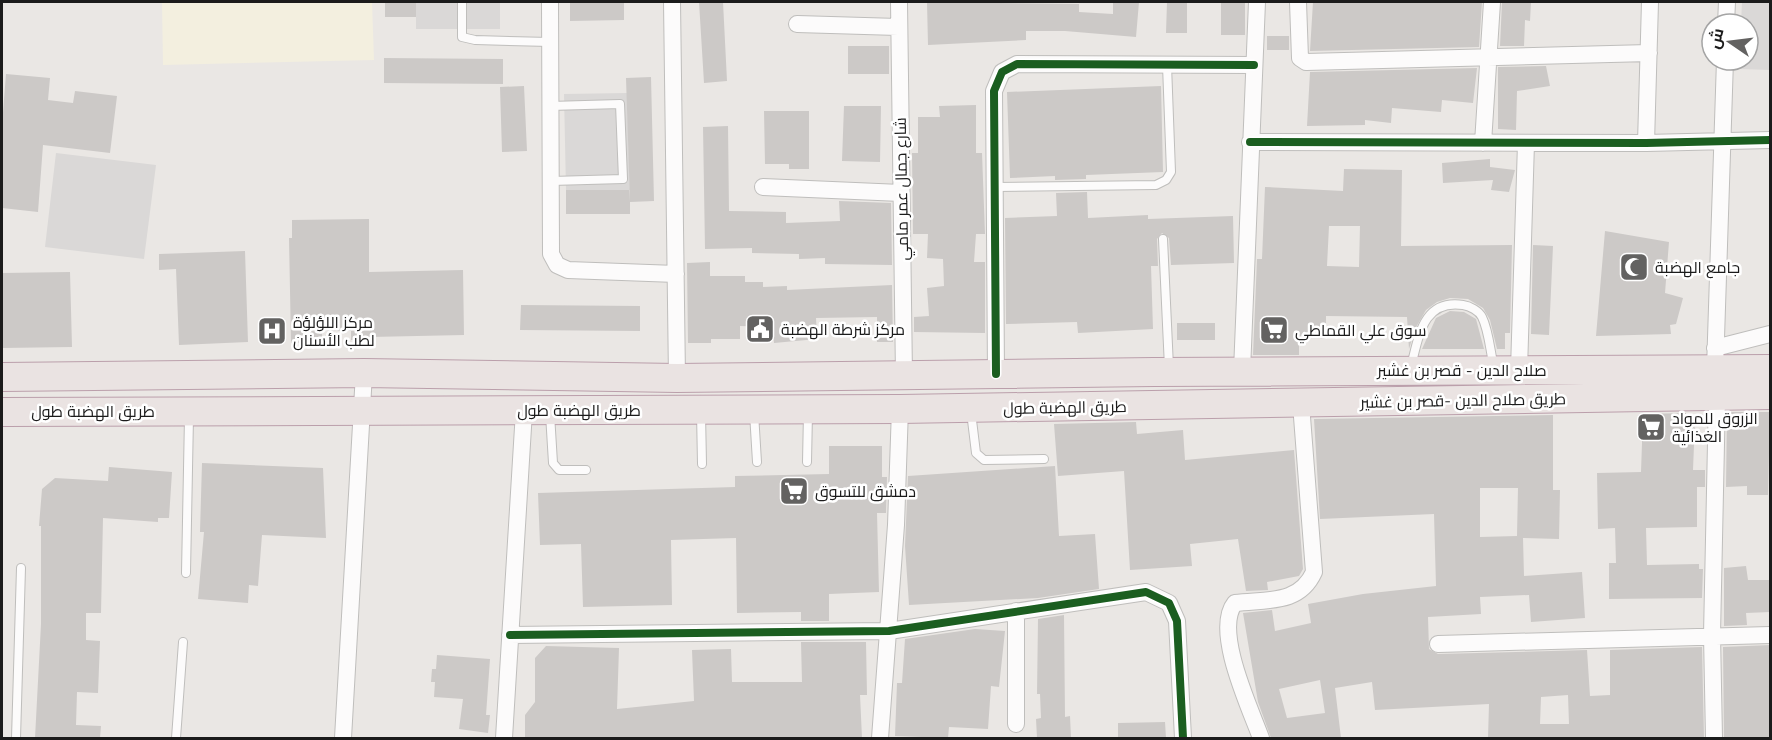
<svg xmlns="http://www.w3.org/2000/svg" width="1772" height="740" font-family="Mulish,Cairo,sans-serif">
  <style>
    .education { fill: #f3efdf }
    .parking { fill: #dad8d7 }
    .building { fill: #ccc9c7; fill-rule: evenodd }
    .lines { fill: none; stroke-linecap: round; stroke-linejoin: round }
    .service-casing { stroke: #bfbebc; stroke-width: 10 }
    .minor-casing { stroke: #bfbebc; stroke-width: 18 }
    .trunk-casing { stroke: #bb9fab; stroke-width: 30 }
    .service { stroke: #fcfbfb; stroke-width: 8 }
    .minor { stroke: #fcfbfb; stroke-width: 16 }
    .trunk { stroke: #eae3e2; stroke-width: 28 }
    .cycleway-casing { stroke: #fff; stroke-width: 11 }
    .cycleway { stroke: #1b5e20; stroke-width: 8 }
    .labels { text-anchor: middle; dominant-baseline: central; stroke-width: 5; stroke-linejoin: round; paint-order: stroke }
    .street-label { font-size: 16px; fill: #1b1b1b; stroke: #fff }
    .poi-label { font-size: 16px; fill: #1b1b1b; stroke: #fff; text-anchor: start }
  </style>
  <rect width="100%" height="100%" fill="#eae7e4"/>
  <path class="education" d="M162,2H372L374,60L163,65Z"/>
  <path class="parking" d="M416,2H500V29H416Z
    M1742,2H1770V70L1740,69V60H1748V24H1741Z
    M627,93L630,190H566L564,94Z
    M56,153L156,165L144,259L45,247Z"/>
  <path class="building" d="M385,2H416V17H385Z
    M570,2H624V20L570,21Z
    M699,2H723L727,81L704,83Z
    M927,2L1079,4V12L1113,14V2H1139L1136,37L1065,31H1026V40L928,45Z
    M1167,2H1187V33H1166Z
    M1221,2H1245V35H1221Z
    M1313,2H1482L1479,47L1310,51Z
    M1502,2H1531L1530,21L1525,20L1524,46H1500Z
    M1267,36H1289V50H1267Z
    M848,46H889V74H848Z
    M384,58L503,59V84L384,83Z
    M1546,66L1550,86L1517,91L1516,130L1498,129V67Z
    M1477,68L1473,103L1442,100L1441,112L1392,108L1391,123L1365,120V125L1307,126L1310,72Z
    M6,74L50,78L48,100L73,103L75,91L117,96L110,153L43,145L38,212L2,208V125Z
    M651,77L654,201L630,202L626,78Z
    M524,86L527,151L502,152L500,87Z
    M1161,86L1163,172L1086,175V179L1055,180V176L1010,178L1007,92Z
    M976,105V153H982L985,234H976L974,262H985V333L914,332V317L929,316L927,288L944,286L943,259L927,258L928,234H913L912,153H918V117H940L939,106Z
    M844,106H881L880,162L842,161Z
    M764,111H809V169H789V164H765Z
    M728,126L729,211L786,212V223L840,221L839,201L891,203L892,265L825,264V258L799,259V254L752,253V248L705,249L703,127Z
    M1490,159V167L1515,170L1509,192L1491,190L1493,180L1443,183L1442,163Z
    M1344,169L1402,170L1401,246L1512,245L1510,333H1505V349H1497L1490,320L1483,308L1468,299L1450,298L1437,302L1426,310L1415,329L1409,349L1407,317L1326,316V339H1299V355H1253L1257,259H1262L1265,187L1343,191ZM1329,226H1360L1359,267L1327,266Z
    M566,190H630V214H566Z
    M1087,192L1088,218L1148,215V219L1233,216L1234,263L1171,265L1169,238L1162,233L1157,239L1158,266H1151L1153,329L1078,333L1077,322L1006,324L1005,218L1057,216L1056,193Z
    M369,219V272L463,270L464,335L370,337V340H351V331H322V343H291L289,238H292V220Z
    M1605,231L1669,242L1665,293L1683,298L1676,324L1670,325L1671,334L1596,336Z
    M1533,245L1553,246L1549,335L1531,334Z
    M245,251L248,342L179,345L176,269L159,270V254Z
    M710,262V276H745V282H763V287L787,286V290L892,285L893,342H877V317L816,318L817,339L774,343L773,331L768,332V327L740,326V339H711V343H688L687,263Z
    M70,272L72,347L2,348V273Z
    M521,305L640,306V331L520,330Z
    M1450,311L1464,312L1476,319L1484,349H1422L1436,318Z
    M1177,323H1215V340H1177Z
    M1727,412H1770L1768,495H1747V486L1726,487Z
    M1686,413V420H1695L1693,470H1705V487H1697V527L1646,528L1647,565L1699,564V569H1703L1702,598L1609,599V563H1616L1615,528L1598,529L1597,473L1641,472L1643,414Z
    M1553,415V490H1560L1559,539L1523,538L1524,576L1582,572L1585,618L1531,622L1529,595L1480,597L1481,614L1428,617L1429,649L1438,654L1587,650L1590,696L1610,695V650L1702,647L1704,738H1488L1489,704L1375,710L1372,682L1335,688L1341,738H1271L1258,702L1243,613L1272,610L1275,631L1311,623L1308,604L1363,594L1436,586L1434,514L1320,519L1314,419ZM1480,488H1518L1517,536L1480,537ZM1320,680L1325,713L1287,718L1279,689ZM1568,695L1569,724H1540L1541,697Z
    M1136,422L1137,434L1183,430L1185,460L1294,450L1303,569L1299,576L1267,582L1268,590L1246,591L1238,539L1190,544L1192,566L1130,570L1124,471L1058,476L1054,424Z
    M829,446H882V477H887L886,513H877L879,592L829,594V621H801V612L737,613L736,538L671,540L672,605L583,607L581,544L540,545L538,493L735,487V476L829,474Z
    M202,463L323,468L326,538L262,535L258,586L249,585L248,603L198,599L204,532H200Z
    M1055,466L1059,536L1095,534L1099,589L1038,598L909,605L905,546L908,476Z
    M109,467L172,472L169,518H158V522L103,518L101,613H86V640L100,641L98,693L77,692L76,725L101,726L100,738H35L41,624V526H39L42,489L55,478L108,481Z
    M1746,566L1748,580H1770V612L1746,613L1747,625L1724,626V568Z
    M1064,615L1065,717L1070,716L1071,738H1037L1036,719L1041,718L1040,694H1037L1038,619Z
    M975,629L1005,631L999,687L991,686L988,729L949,727L948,738L895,736L897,683H902L905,639Z
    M801,642H866L867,695H860L862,738H525V715L535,702V658L546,646L619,648L617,709L694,701L692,650L731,649L732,682H802Z
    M1770,645V738H1724L1723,647Z
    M437,655L490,659L486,715H490L488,733L459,729L463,699L434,697L435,682H431L432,669H436Z
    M1165,722L1166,738H1118V723Z"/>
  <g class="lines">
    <g class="service-casing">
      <path id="service" d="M462,2V37L475,40L550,42
        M550,106L620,104L623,179L551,181
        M995,187L1156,185L1166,180L1171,172L1167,65
        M1163,239L1169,367
        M1411,366C1419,336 1423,299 1463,305C1470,306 1479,311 1482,317C1489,331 1490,351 1494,367
        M971,412L976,453L984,460L1044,459
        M701,413L702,464
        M754,413L757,462
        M550,414L553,463L559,470H586
        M807,462L808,413
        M186,573L189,417
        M16,738L21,568
        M176,738L183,642"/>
    </g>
    <g class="minor-casing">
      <path id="minor" d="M550,2L551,254L557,265L568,270L676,274
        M672,2L677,378
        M899,2L904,376
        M1298,2L1300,58L1306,62L1649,53
        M797,24L898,27
        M1726,24L1727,2
        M1250,142L1646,143L1770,140
        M1483,143L1492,2
        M1646,143L1650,2
        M763,187L901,193
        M1715,348L1770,334
        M1715,369L1725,60
        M1519,370L1526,143
        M1242,371L1257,2
        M996,374L994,91L1002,72L1017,64L1254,65
        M1016,611V724
        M510,635L889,631L1146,592L1169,603L1177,621L1183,738
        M1438,644L1770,635
        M343,738L364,373
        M504,738L524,411
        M880,738L896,525L900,409
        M1261,738C1250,708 1213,630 1235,603C1267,599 1299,605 1314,572L1301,404
        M1714,738L1712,635L1717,395"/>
    </g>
    <g class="trunk-casing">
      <path id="trunk" d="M2,377L364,373L677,378L1154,372L1770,369
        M2,412L900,409L1770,395"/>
    </g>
    <use href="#service" class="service"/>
    <use href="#minor" class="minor"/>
    <use href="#trunk" class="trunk"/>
    <g class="cycleway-casing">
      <path id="cycleway" d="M1250,142L1646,143L1770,140
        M996,374L994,91L1002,72L1017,64L1254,65
        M510,635L889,631L1146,592L1169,603L1177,621L1183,738"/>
    </g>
    <use href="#cycleway" class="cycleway"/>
  </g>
  <defs>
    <g id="mosque-square" transform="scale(1.5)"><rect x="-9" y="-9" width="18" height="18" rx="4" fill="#636261" stroke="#fff"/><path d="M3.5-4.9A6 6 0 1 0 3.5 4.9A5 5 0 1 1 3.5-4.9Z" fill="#fff"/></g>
    <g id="civic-square" transform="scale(1.5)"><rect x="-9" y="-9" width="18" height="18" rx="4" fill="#636261" stroke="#fff"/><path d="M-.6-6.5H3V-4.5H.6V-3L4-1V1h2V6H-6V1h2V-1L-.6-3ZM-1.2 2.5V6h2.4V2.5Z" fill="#fff"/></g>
    <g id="supermarket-square" transform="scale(1.5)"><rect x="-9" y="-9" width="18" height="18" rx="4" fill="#636261" stroke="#fff"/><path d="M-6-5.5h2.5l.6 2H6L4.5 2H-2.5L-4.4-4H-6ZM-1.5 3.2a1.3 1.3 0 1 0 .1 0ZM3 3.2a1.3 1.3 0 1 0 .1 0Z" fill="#fff"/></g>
    <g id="hospital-square" transform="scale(1.5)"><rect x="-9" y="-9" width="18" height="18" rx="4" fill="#636261" stroke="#fff"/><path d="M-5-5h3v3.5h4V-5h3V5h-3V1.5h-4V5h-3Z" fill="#fff"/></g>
  </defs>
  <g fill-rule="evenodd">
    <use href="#mosque-square" x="1634" y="267"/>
    <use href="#civic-square" x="760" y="329"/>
    <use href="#supermarket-square" x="1274" y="330"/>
    <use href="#hospital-square" x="272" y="331"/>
    <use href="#supermarket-square" x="1651" y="427"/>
    <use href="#supermarket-square" x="794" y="491"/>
  </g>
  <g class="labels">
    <g class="street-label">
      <text transform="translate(901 189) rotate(-91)">شارع جمال عمر مامي</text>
      <text x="1462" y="370">صلاح الدين - قصر بن غشير</text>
      <text transform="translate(1463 400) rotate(-1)">طريق صلاح الدين -قصر بن غشير</text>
      <text transform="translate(1065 407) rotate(-1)">طريق الهضبة طول</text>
      <text x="579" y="410">طريق الهضبة طول</text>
      <text x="93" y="411">طريق الهضبة طول</text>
    </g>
    <g class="poi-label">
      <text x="1655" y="267">جامع الهضبة</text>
      <text x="293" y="322">مركز اللؤلؤة<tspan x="293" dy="18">لطب الأسنان</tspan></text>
      <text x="781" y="329">مركز شرطة الهضبة</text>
      <text x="1295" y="330">سوق علي القماطي</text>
      <text x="1672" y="418">الزروق للمواد<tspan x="1672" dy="18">الغذائية</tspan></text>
      <text x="815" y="491">دمشق للتسوق</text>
    </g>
  </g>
  <rect width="1772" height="740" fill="none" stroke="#1b1b1b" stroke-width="6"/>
  <g transform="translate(1730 42) rotate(284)"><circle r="28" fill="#ffffff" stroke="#a4a4a4" stroke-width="1.5"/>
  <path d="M0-4.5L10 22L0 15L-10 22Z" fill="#636261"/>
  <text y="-9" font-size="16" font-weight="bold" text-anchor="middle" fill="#1b1b1b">ش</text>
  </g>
</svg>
